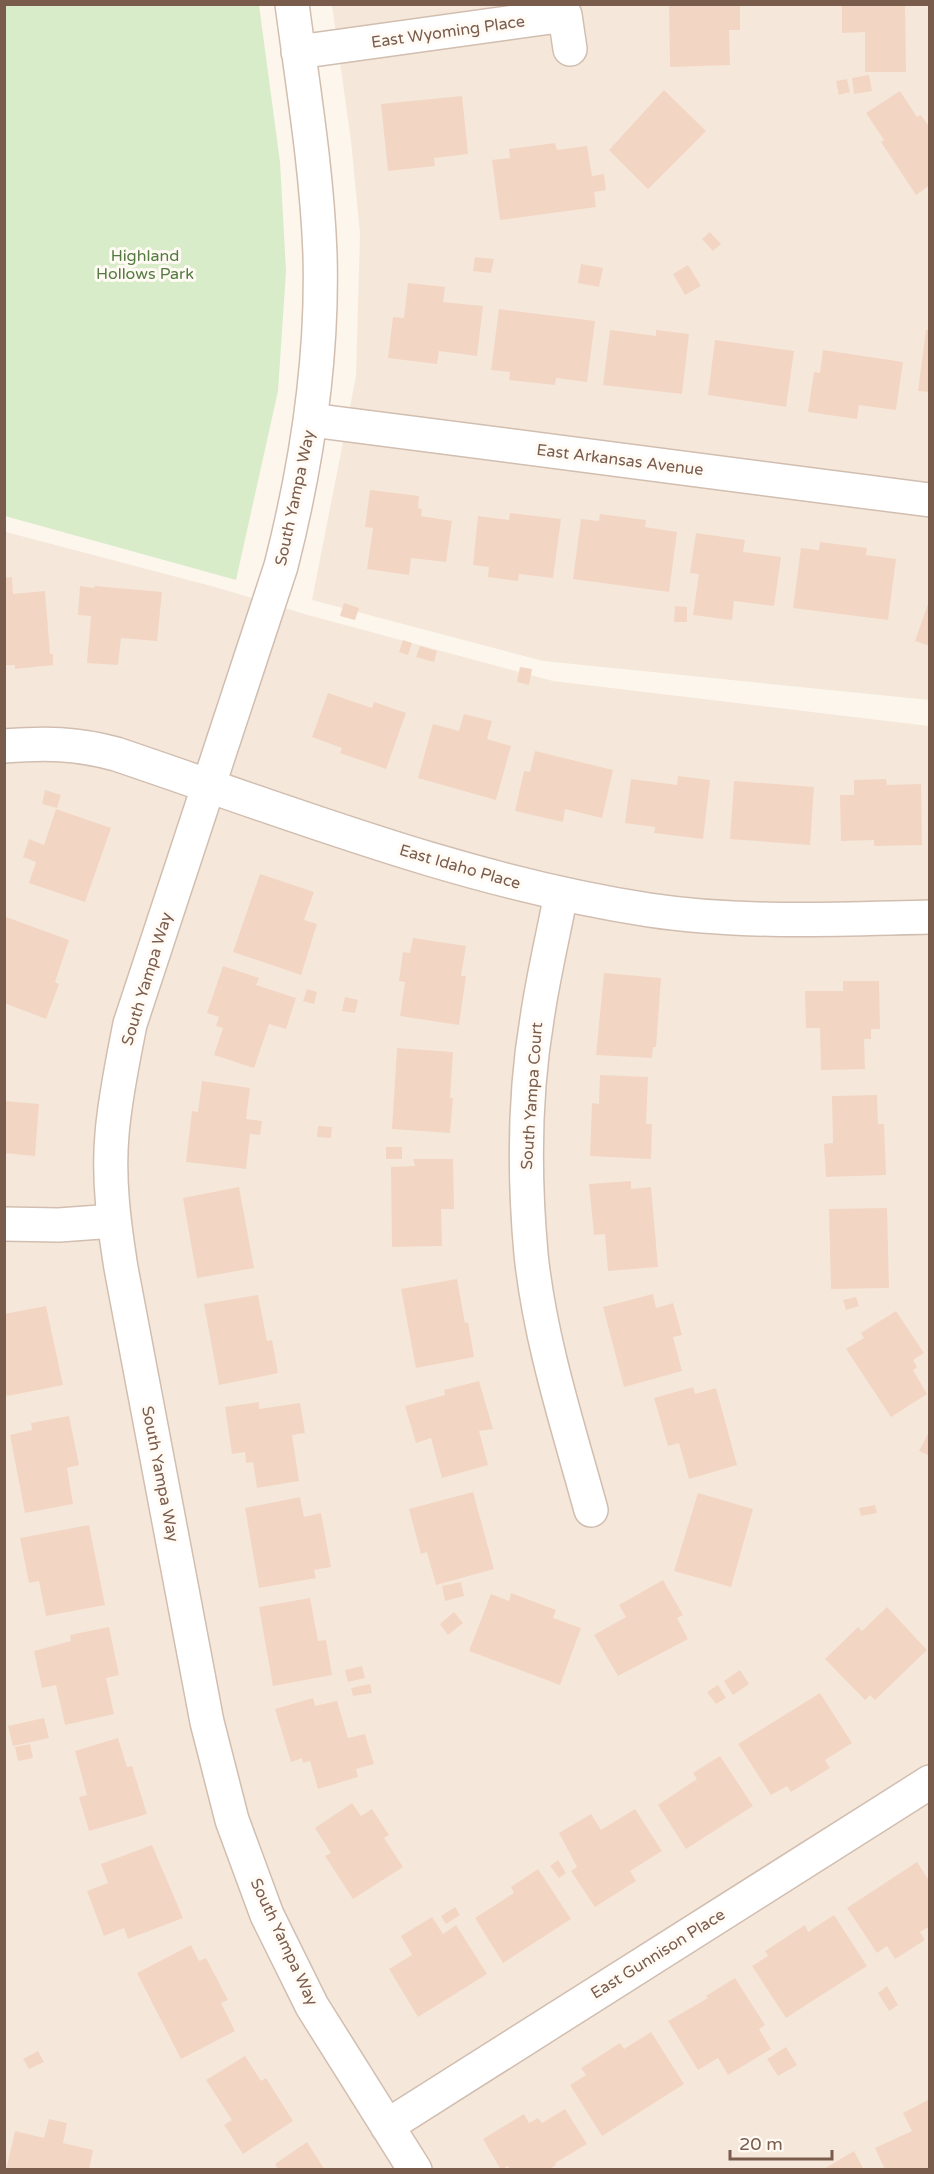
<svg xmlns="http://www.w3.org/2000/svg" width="934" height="2174" font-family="'Varela Round',sans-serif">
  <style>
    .residential { fill: #f5e8da }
    .green { fill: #d8ecc9 }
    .building { fill: #f3d5c3 }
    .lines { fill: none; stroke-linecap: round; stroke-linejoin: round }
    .street-casing { stroke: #d1beb0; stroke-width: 36 }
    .street { stroke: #fff; stroke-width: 33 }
    .labels { text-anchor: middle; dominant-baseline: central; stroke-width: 6; stroke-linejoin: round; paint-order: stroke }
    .street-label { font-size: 16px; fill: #7a5c4d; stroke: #fffaf3 }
    .park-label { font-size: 16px; fill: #537a41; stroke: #fffaf3 }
  </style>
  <rect width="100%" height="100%" fill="#fdf6ec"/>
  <path class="residential" d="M332,5H929V700L543,661L312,600L356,376L360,234L351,141Z
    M6,532L215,587L308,615L553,681L929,726V2169L5,2170V533Z"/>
  <path class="green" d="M4,5H259L280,162L286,271L278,391L236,580L5,516Z"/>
  <path class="building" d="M669,4H740V30H729L730,65L670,67Z
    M842,4H905L906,72H865V32L842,33Z
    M869,75L872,91L854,94L852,78Z
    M847,79L850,92L839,95L836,81Z
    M664,90L706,131L648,189L609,150Z
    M900,91L917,117L921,115L930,128V185L916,195L881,142L884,140L866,113Z
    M462,96L468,154L434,158L435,166L388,171L381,104Z
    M555,143L557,150L587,146L592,176L604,174L606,190L594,192L596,207L500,220L492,160L510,158L509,149Z
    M710,232L721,244L713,251L702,239Z
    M475,257L494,259L491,273L473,271Z
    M581,264L603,268L599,287L578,283Z
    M688,265L701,286L685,295L673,274Z
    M408,283L445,287L443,302L483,306L477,356L439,351L437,364L388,358L393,317L404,318Z
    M499,309L595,321L587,382L556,378L555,385L509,380L510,372L491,370Z
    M610,330L656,336V330L689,334L682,394L603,385Z
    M926,330H930V392L918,391Z
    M715,340L794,351L786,407L708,395Z
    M823,350L903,362L896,410L859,405L857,419L808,412L814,372L820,373Z
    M370,490L419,496L418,508L422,509L421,516L452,521L446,562L411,558L409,575L367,569L373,528L365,527Z
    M510,513L561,519L553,578L519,574L518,581L488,577L489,567L473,565L478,516L509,520Z
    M600,514L646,520L645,527L677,532L669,592L573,579L581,519L599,521Z
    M696,533L745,540L743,552L781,557L774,606L734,601L732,620L693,615L699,574L690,573Z
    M820,542L867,548L866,555L896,559L888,620L793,608L801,548L819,550Z
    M12,577L13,594L45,591L50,654H53V665L15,669V665H4V578Z
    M80,586L94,588L95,586L162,592L157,641L121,638L118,665L87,663L91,616L78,615Z
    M930,598V646L915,641Z
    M344,603L359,608L355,620L340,616Z
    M675,606L687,607V622H674Z
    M403,640L412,643L408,655L399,652Z
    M420,646L437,651L434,662L416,657Z
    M520,667L532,669L529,685L517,682Z
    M328,693L372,708L374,702L406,713L386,769L340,753L342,748L312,737Z
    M464,714L492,721L487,739L511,746L496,800L418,778L433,724L459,731Z
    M535,751L613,770L602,818L565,809L563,822L515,811L524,771L530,772Z
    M678,776L710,780L703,839L654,833L655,827L625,823L631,779L677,785Z
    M886,779L887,785L921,784L922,845L874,846V840L841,841L840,795H854V780Z
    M734,781L814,787L810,845L730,839Z
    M45,790L61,795L57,808L42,804Z
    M56,809L111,828L85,902L29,883L36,862L23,857L29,839L44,845Z
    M260,874L314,892L304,920L317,924L301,975L233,952Z
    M6,917L69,940L55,982L59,984L46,1019L4,1003Z
    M413,938L466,946L461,976H466L459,1025L400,1016L405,982L399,981L403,952L410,953Z
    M223,966L259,978L256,985L296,998L286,1029L269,1024L254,1068L214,1055L223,1028L216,1026L219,1017L207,1013Z
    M604,973L661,978L656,1047H653L652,1058L596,1055Z
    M843,981H879L880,1029H871V1039H864L865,1069L821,1070L820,1028H806L805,991H843Z
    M307,989L317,992L314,1004L303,1001Z
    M345,997L358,1000L355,1013L342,1011Z
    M397,1048L453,1052L450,1098H453L450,1133L392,1129Z
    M600,1075L648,1077L646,1124H652L651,1159L590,1156L592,1103L599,1104Z
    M202,1081L250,1088L246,1119L262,1121L260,1135L250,1134L246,1169L186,1162L192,1111L198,1112Z
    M877,1095L878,1124H884L886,1175L826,1177L824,1144L833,1143L832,1096Z
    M4,1101L39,1104L35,1156L4,1153Z
    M318,1126L332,1127L331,1138L317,1137Z
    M386,1147H402V1159H386Z
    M413,1159H453L454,1209H441L442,1246L392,1247L391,1167L415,1166Z
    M631,1181V1189L651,1187L658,1267L608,1271L605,1234L594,1235L589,1184Z
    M239,1187L254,1268L197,1278L183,1198Z
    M887,1208L889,1288L831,1289L829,1209Z
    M457,1279L465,1323L468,1322L474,1357L416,1368L401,1289Z
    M653,1294L656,1308L673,1303L682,1335L673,1337L682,1371L624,1387L603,1307Z
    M258,1295L267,1341L272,1340L278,1373L219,1385L204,1304Z
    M856,1297L859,1306L846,1310L843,1300Z
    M46,1306L63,1385L7,1396L4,1386V1314Z
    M896,1311L924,1353L913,1360L917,1367L913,1370L927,1394L891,1417L846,1349L864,1338L861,1333Z
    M479,1381L493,1429L479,1431L488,1465L442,1478L431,1438L416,1443L405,1406L445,1395L444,1390Z
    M693,1387L695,1394L716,1388L737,1465L689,1479L679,1443L668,1446L654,1398Z
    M259,1402V1409L300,1403L305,1433L292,1435L299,1481L257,1488L253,1462L246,1463L245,1452L232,1454L225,1407Z
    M69,1416L79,1465L67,1468L73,1504L25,1513L10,1435L32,1430L31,1423Z
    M930,1430V1456L919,1451Z
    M473,1492L494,1569L436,1585L427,1552L421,1554L409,1509Z
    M698,1493L753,1509L731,1587L674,1571Z
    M300,1497L304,1517L321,1513L331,1567L314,1570L316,1578L259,1588L245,1508Z
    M875,1505L877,1513L861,1516L859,1508Z
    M89,1525L105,1605L46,1616L39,1581L29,1583L20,1538Z
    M663,1580L683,1615L677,1618L688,1639L618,1676L594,1635L626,1617L619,1605Z
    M461,1582L464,1596L445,1601L442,1586Z
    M511,1593L556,1610L553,1618L581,1628L560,1685L469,1651L491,1594L509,1601Z
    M310,1598L318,1641L326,1640L332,1675L273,1686L259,1607Z
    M887,1607L927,1650L875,1700L870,1695L865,1700L825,1659L858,1627L862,1631Z
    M454,1612L463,1623L448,1635L440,1624Z
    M109,1627L119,1675L106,1678L114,1714L65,1725L56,1685L42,1688L34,1651L71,1641L70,1635Z
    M362,1666L365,1678L348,1682L345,1670Z
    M740,1670L749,1684L733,1695L724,1681Z
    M370,1684L372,1693L353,1696L351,1688Z
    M718,1685L726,1698L716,1704L707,1692Z
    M820,1693L852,1743L825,1760L830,1768L791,1792L787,1786L771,1795L738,1744Z
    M313,1698L315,1706L337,1701L348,1738L365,1734L374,1764L356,1769L358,1777L318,1789L310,1761L303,1763L302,1758L291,1762L275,1709Z
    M44,1718L49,1738L13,1746L8,1726Z
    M118,1738L127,1767L132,1766L147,1814L89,1831L79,1797L87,1795L75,1751Z
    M30,1744L33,1758L18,1761L15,1747Z
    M720,1756L753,1806L686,1849L658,1805L697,1779L693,1773Z
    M352,1803L361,1816L372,1809L389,1835L384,1838L403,1867L353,1899L325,1856L331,1853L315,1828Z
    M635,1809L662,1851L630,1871L636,1881L595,1907L571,1871L577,1867L559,1833L591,1814L601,1830Z
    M152,1845L183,1918L128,1939L124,1928L104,1936L87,1891L108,1883L101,1864Z
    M558,1860L566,1873L559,1878L550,1866Z
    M917,1862L930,1882V1926L920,1932L925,1940L895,1959L887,1946L877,1953L847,1908Z
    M538,1869L571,1919L503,1963L475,1918L514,1893L511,1887Z
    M455,1907L460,1915L446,1924L441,1916Z
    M834,1915L867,1966L786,2018L752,1966L768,1956L765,1951L805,1925L808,1932Z
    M432,1917L443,1934L456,1925L487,1974L418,2017L389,1969L412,1955L401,1936Z
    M191,1945L199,1961L206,1958L228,2000L221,2003L235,2031L181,2059L137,1973Z
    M735,1978L765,2025L759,2029L771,2049L728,2075L718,2058L698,2070L668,2021L708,1998L706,1996Z
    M887,1986L898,2005L889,2011L878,1993Z
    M651,2032L684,2084L602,2136L570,2085L586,2075L581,2068L620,2043L624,2049Z
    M786,2047L797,2065L778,2076L767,2059Z
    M38,2051L44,2062L29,2069L23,2059Z
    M245,2056L261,2081L266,2078L293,2121L243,2154L224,2125L232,2120L206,2080Z
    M930,2099V2168L926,2170H885L875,2148L912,2131L903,2113Z
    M565,2109L587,2144L555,2163L556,2165L548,2170H510L508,2166L501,2170L483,2139L524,2114L529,2123L538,2118L542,2123Z
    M49,2119L67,2123L63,2143L93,2150L89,2170H6L15,2131L44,2138Z
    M307,2142L325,2170H279L275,2164Z
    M854,2151L864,2170H822Z"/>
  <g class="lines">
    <g class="street-casing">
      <path id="street" d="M292,4C303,87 317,171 320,254C323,360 307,464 281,566L130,1024C123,1060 115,1097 112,1134C108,1179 114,1224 121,1268L207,1722L232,1820L267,1915L312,2006L415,2170
        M298,52L565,15L570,49
        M311,420L930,500
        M4,746C46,743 75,743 116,754C291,813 466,882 649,910C742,924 836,919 930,917
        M561,894C553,936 543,977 537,1019C524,1096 524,1176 531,1254C540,1341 568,1426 591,1510
        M4,1224L59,1225L114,1221
        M387,2126L930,1782"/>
    </g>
    <use href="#street" class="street"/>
  </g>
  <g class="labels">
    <g class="street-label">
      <text transform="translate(448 32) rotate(-8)">East Wyoming Place</text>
      <text transform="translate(620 460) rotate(7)">East Arkansas Avenue</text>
      <text transform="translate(295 498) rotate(-78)">South Yampa Way</text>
      <text transform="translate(460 867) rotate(16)">East Idaho Place</text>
      <text transform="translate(147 979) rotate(-73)">South Yampa Way</text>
      <text transform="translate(532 1096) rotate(-86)">South Yampa Court</text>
      <text transform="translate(160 1474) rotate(79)">South Yampa Way</text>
      <text transform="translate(284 1942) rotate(65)">South Yampa Way</text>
      <text transform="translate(658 1954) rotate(-32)">East Gunnison Place</text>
    </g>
    <g class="park-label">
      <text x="145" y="256">Highland<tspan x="145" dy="18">Hollows Park</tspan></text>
    </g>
  </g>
  <rect width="934" height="2174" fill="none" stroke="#7a5c4d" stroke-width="12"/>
  <path d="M730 2150v9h102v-9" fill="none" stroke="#7a5c4d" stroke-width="3"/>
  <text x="739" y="2150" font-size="18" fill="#7a5c4d" stroke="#fffaf3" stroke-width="4.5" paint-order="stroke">20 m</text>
</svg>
